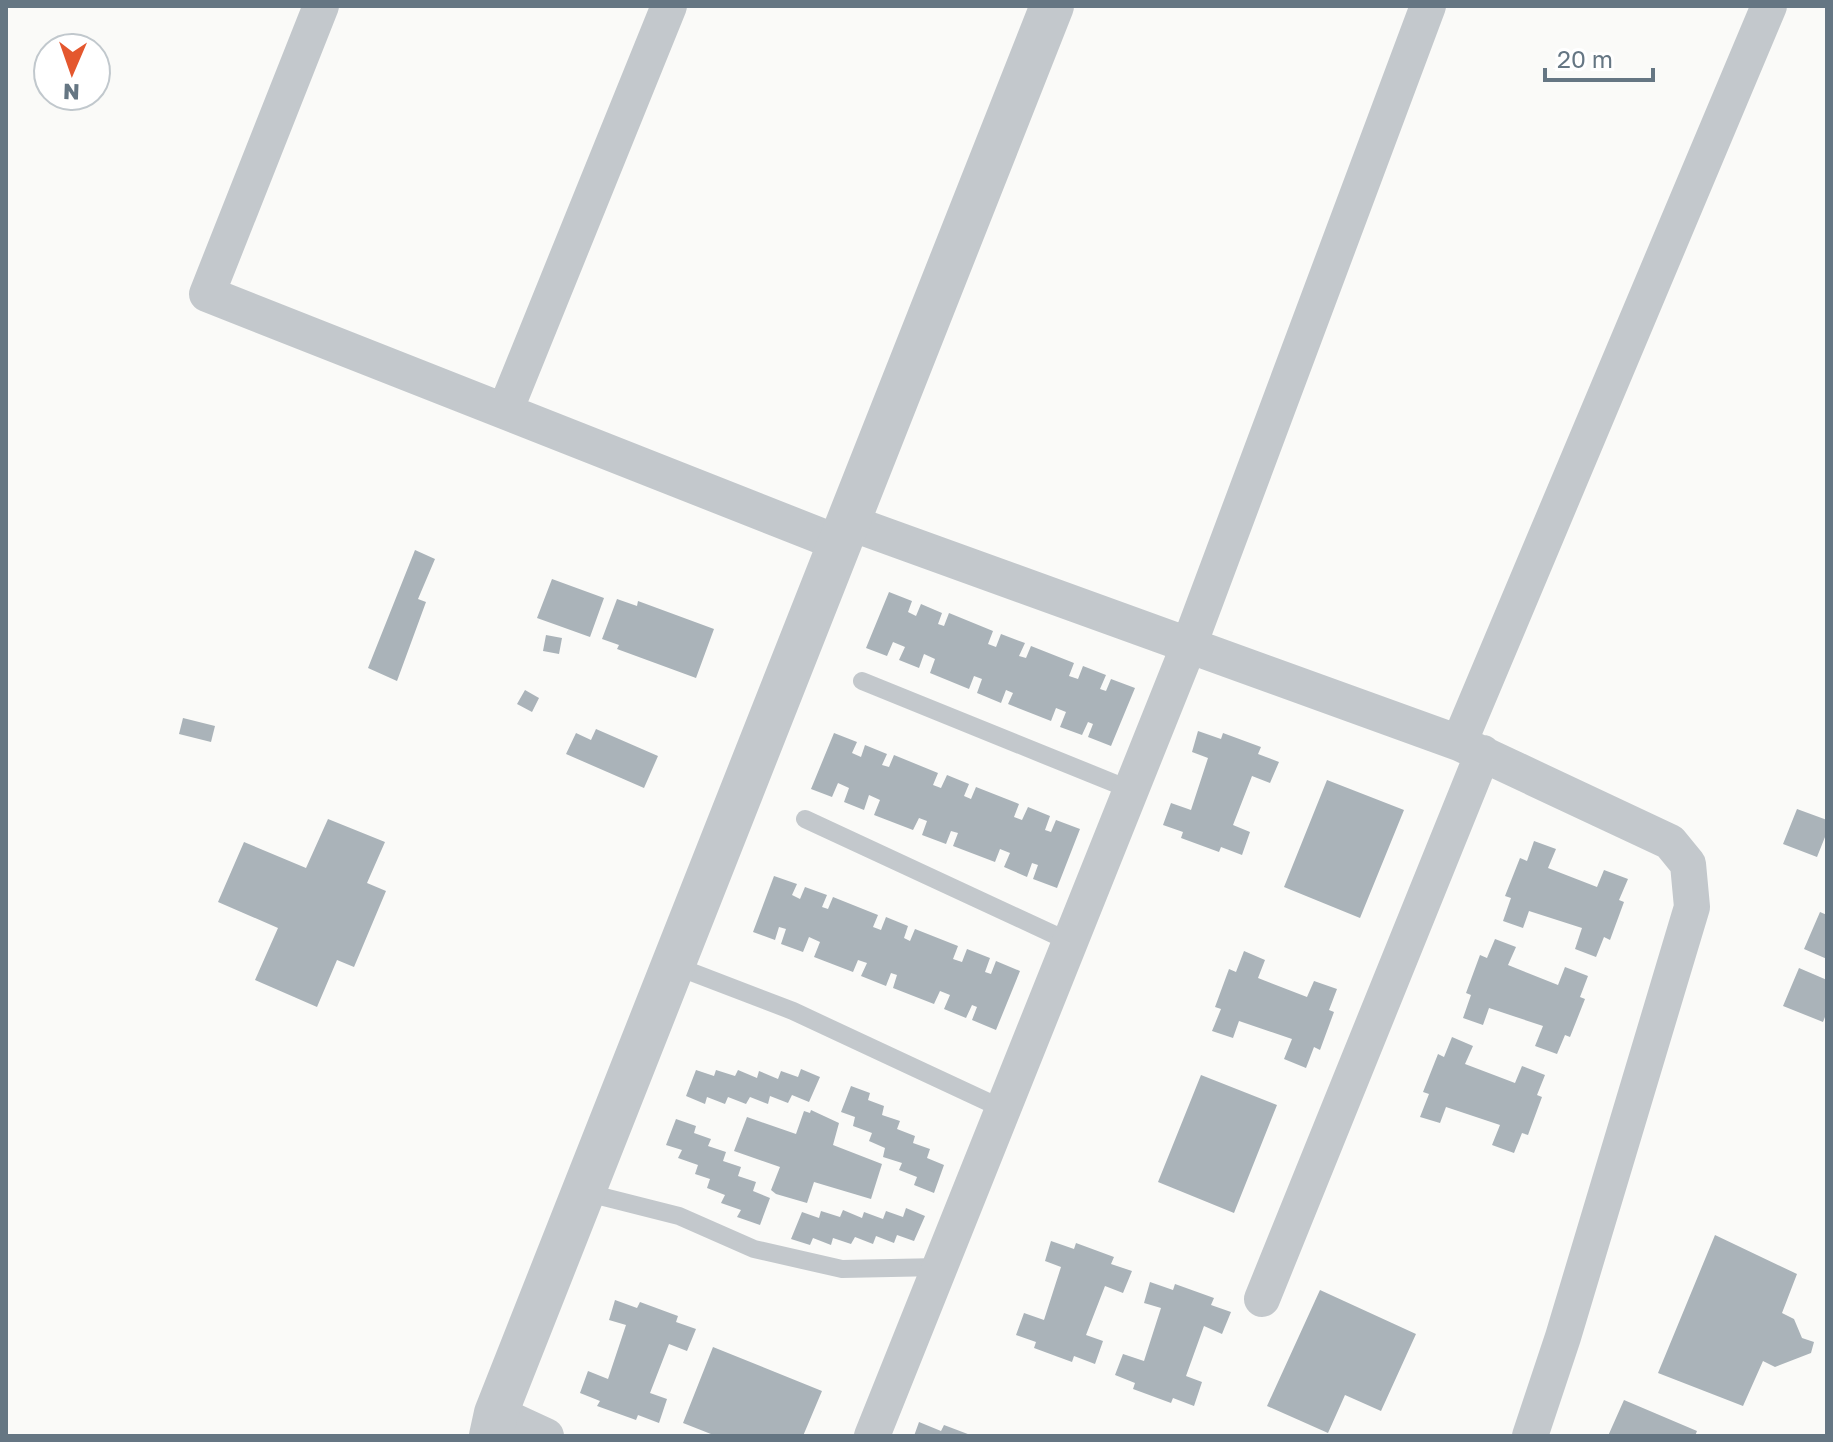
<svg xmlns="http://www.w3.org/2000/svg" width="1833" height="1442" font-family="'Golos Text',sans-serif">
  <style>
    .building { fill: #aab3b9 }
    .lines { fill: none; stroke-linecap: round; stroke-linejoin: round }
    .service { stroke: #c3c8cc; stroke-width: 18 }
    .minor { stroke: #c3c8cc; stroke-width: 36 }
    .tertiary { stroke: #c3c8cc; stroke-width: 44 }
  </style>
  <rect width="100%" height="100%" fill="#fafaf8"/>
  <path class="building" d="M415,550L435,559L418,599L426,602L397,681L368,668Z
    M552,579L604,598L590,637L537,618Z
    M889,592L912,601L908,612L916,616L921,604L942,613L938,624L944,626L949,613L993,631L988,644L996,647L1001,634L1025,643L1019,656L1026,658L1031,646L1074,663L1069,676L1078,679L1083,666L1106,675L1100,689L1106,691L1111,679L1135,688L1111,746L1088,737L1093,724L1088,722L1082,735L1060,727L1066,712L1056,708L1051,721L1008,704L1013,693L1006,690L1001,703L977,693L982,679L974,676L969,689L930,673L935,659L924,654L919,668L899,660L905,647L893,642L887,656L866,648Z
    M617,599L637,606L638,601L714,629L696,678L617,649L619,645L602,639Z
    M546,635L562,638L559,654L543,651Z
    M525,690L539,698L532,712L517,704Z
    M183,718L215,726L211,742L179,734Z
    M596,729L658,756L644,788L566,754L576,733L591,740Z
    M1198,731L1221,739L1223,733L1261,747L1258,754L1279,762L1270,783L1252,776L1233,825L1250,832L1242,855L1221,847L1219,852L1181,838L1183,832L1163,825L1171,803L1191,810L1208,758L1192,752Z
    M834,733L857,742L852,753L861,757L865,745L887,754L882,765L889,767L894,755L938,773L933,785L941,788L947,775L969,784L964,796L971,799L976,787L1019,804L1014,817L1022,820L1028,807L1050,816L1045,830L1051,832L1056,820L1080,829L1057,888L1033,879L1038,865L1032,863L1027,877L1004,867L1010,853L1000,849L995,862L953,846L958,833L951,831L946,844L922,835L927,821L919,818L913,830L874,815L880,800L869,795L864,810L844,802L849,788L838,783L832,797L811,789Z
    M1327,780L1404,810L1360,918L1284,887Z
    M1797,809L1827,820V832L1817,857L1783,844Z
    M328,819L385,842L367,883L386,891L354,967L337,960L317,1007L255,980L278,928L218,902L244,842L306,868Z
    M1534,841L1556,849L1548,868L1597,887L1604,870L1628,879L1619,900L1624,902L1610,940L1604,937L1596,957L1575,949L1582,928L1529,911L1523,928L1503,921L1511,898L1505,896L1520,858L1527,861Z
    M774,876L797,884L792,895L800,899L805,887L827,895L822,907L828,909L833,897L878,915L873,927L881,930L886,917L908,926L904,938L910,941L915,929L958,946L953,959L962,962L967,949L990,958L985,972L991,974L996,961L1020,971L996,1030L972,1020L977,1007L972,1005L966,1018L944,1009L950,995L940,991L934,1004L893,988L897,975L891,973L886,986L861,976L867,963L858,960L853,972L814,957L820,942L809,937L803,952L781,944L786,929L779,927L775,940L753,932Z
    M1820,912L1827,915V959L1804,949Z
    M1495,939L1516,947L1508,965L1558,985L1565,967L1588,976L1580,997L1585,999L1570,1037L1565,1035L1557,1054L1535,1046L1543,1026L1489,1008L1483,1025L1463,1018L1471,995L1466,993L1480,955L1487,958Z
    M1244,951L1265,960L1258,978L1307,997L1314,981L1337,989L1329,1010L1334,1012L1320,1050L1314,1047L1306,1068L1284,1059L1292,1039L1239,1021L1233,1038L1212,1031L1221,1009L1215,1007L1229,969L1236,972Z
    M1799,968L1827,980V1012L1823,1022L1783,1006Z
    M1452,1037L1473,1046L1465,1064L1515,1083L1522,1066L1545,1075L1537,1095L1542,1097L1528,1135L1522,1133L1514,1153L1492,1145L1500,1125L1446,1107L1440,1123L1420,1117L1429,1094L1423,1092L1438,1054L1444,1057Z
    M801,1069L820,1077L809,1102L792,1095L788,1103L770,1096L768,1104L750,1097L746,1104L728,1097L725,1104L707,1097L705,1104L686,1096L696,1070L714,1076L716,1070L735,1076L738,1070L757,1078L759,1071L778,1079L781,1071L798,1077Z
    M1201,1075L1277,1105L1234,1213L1158,1182Z
    M851,1086L870,1093L868,1100L884,1106L882,1115L900,1121L897,1129L915,1136L913,1143L930,1149L927,1158L944,1165L934,1193L914,1185L917,1177L899,1170L902,1163L883,1157L885,1148L869,1141L872,1133L853,1126L855,1117L841,1112Z
    M811,1110L839,1123L833,1145L882,1164L871,1199L814,1182L807,1203L776,1194L771,1190L780,1167L734,1151L747,1117L796,1134L804,1111L810,1113Z
    M676,1119L696,1126L694,1133L711,1139L708,1146L726,1152L723,1161L741,1167L738,1176L756,1182L753,1191L770,1198L760,1225L737,1217L741,1210L721,1203L725,1195L707,1188L710,1179L695,1174L698,1165L678,1158L682,1150L666,1145Z
    M906,1208L925,1216L914,1241L897,1235L894,1243L876,1236L873,1244L855,1237L851,1244L833,1238L831,1245L813,1238L810,1245L791,1239L802,1212L819,1218L821,1211L840,1217L843,1210L862,1218L864,1212L883,1219L886,1211L903,1217Z
    M1715,1235L1797,1274L1782,1313L1794,1319L1802,1338L1814,1342L1811,1353L1775,1367L1763,1361L1743,1406L1658,1373Z
    M1051,1241L1074,1249L1076,1243L1114,1257L1111,1264L1132,1271L1123,1293L1105,1286L1086,1335L1103,1341L1095,1364L1074,1356L1072,1362L1034,1348L1036,1342L1016,1335L1024,1313L1044,1320L1061,1267L1045,1261Z
    M1150,1282L1173,1290L1175,1284L1214,1298L1211,1305L1231,1312L1222,1334L1204,1326L1186,1376L1202,1382L1194,1406L1173,1398L1171,1403L1133,1389L1135,1383L1115,1375L1123,1354L1144,1361L1161,1308L1144,1303Z
    M1320,1290L1416,1334L1381,1411L1345,1395L1328,1433L1267,1406Z
    M615,1300L637,1308L640,1302L678,1316L676,1322L696,1329L687,1351L669,1344L650,1393L667,1399L659,1423L638,1415L636,1420L597,1406L600,1401L580,1393L588,1371L608,1379L626,1325L609,1320Z
    M713,1347L822,1391L803,1436H716L683,1423Z
    M1624,1400L1697,1431L1695,1436H1608Z
    M919,1422L941,1431L944,1425L973,1436H914Z"/>
  <g class="lines">
    <path class="service" d="M862,681L1131,790
      M805,819L1070,942
      M673,965L793,1011L1003,1109
      M584,1192L679,1216L754,1249L842,1269L940,1267"/>
    <path class="minor" d="M321,6L207,294L841,544
      M505,411L669,6
      M848,522L1459,743L1670,842L1688,864L1692,907L1563,1337L1530,1436
      M1459,743L1769,6
      M1262,1299L1483,753
      M496,1413L546,1436
      M872,1436L1189,645L1428,6"/>
    <path class="tertiary" d="M491,1436L496,1413L1052,6"/>
  </g>
  <rect width="1833" height="1442" fill="none" stroke="#657683" stroke-width="16"/>
  <g transform="translate(72 72) rotate(182)"><circle r="38" fill="#ffffff" stroke="#c1c8cd" stroke-width="2"/>
  <path d="M0-6L14 30L0 20L-14 30Z" fill="#e4572e"/>
  <text y="-12" font-size="22" font-weight="bold" text-anchor="middle" fill="#657683">N</text>
  </g>
  <path d="M1545 68v12h108v-12" fill="none" stroke="#657683" stroke-width="4"/>
  <text x="1557" y="68" font-size="24" fill="#657683" stroke="#ffffff" stroke-width="6" paint-order="stroke">20 m</text>
</svg>
